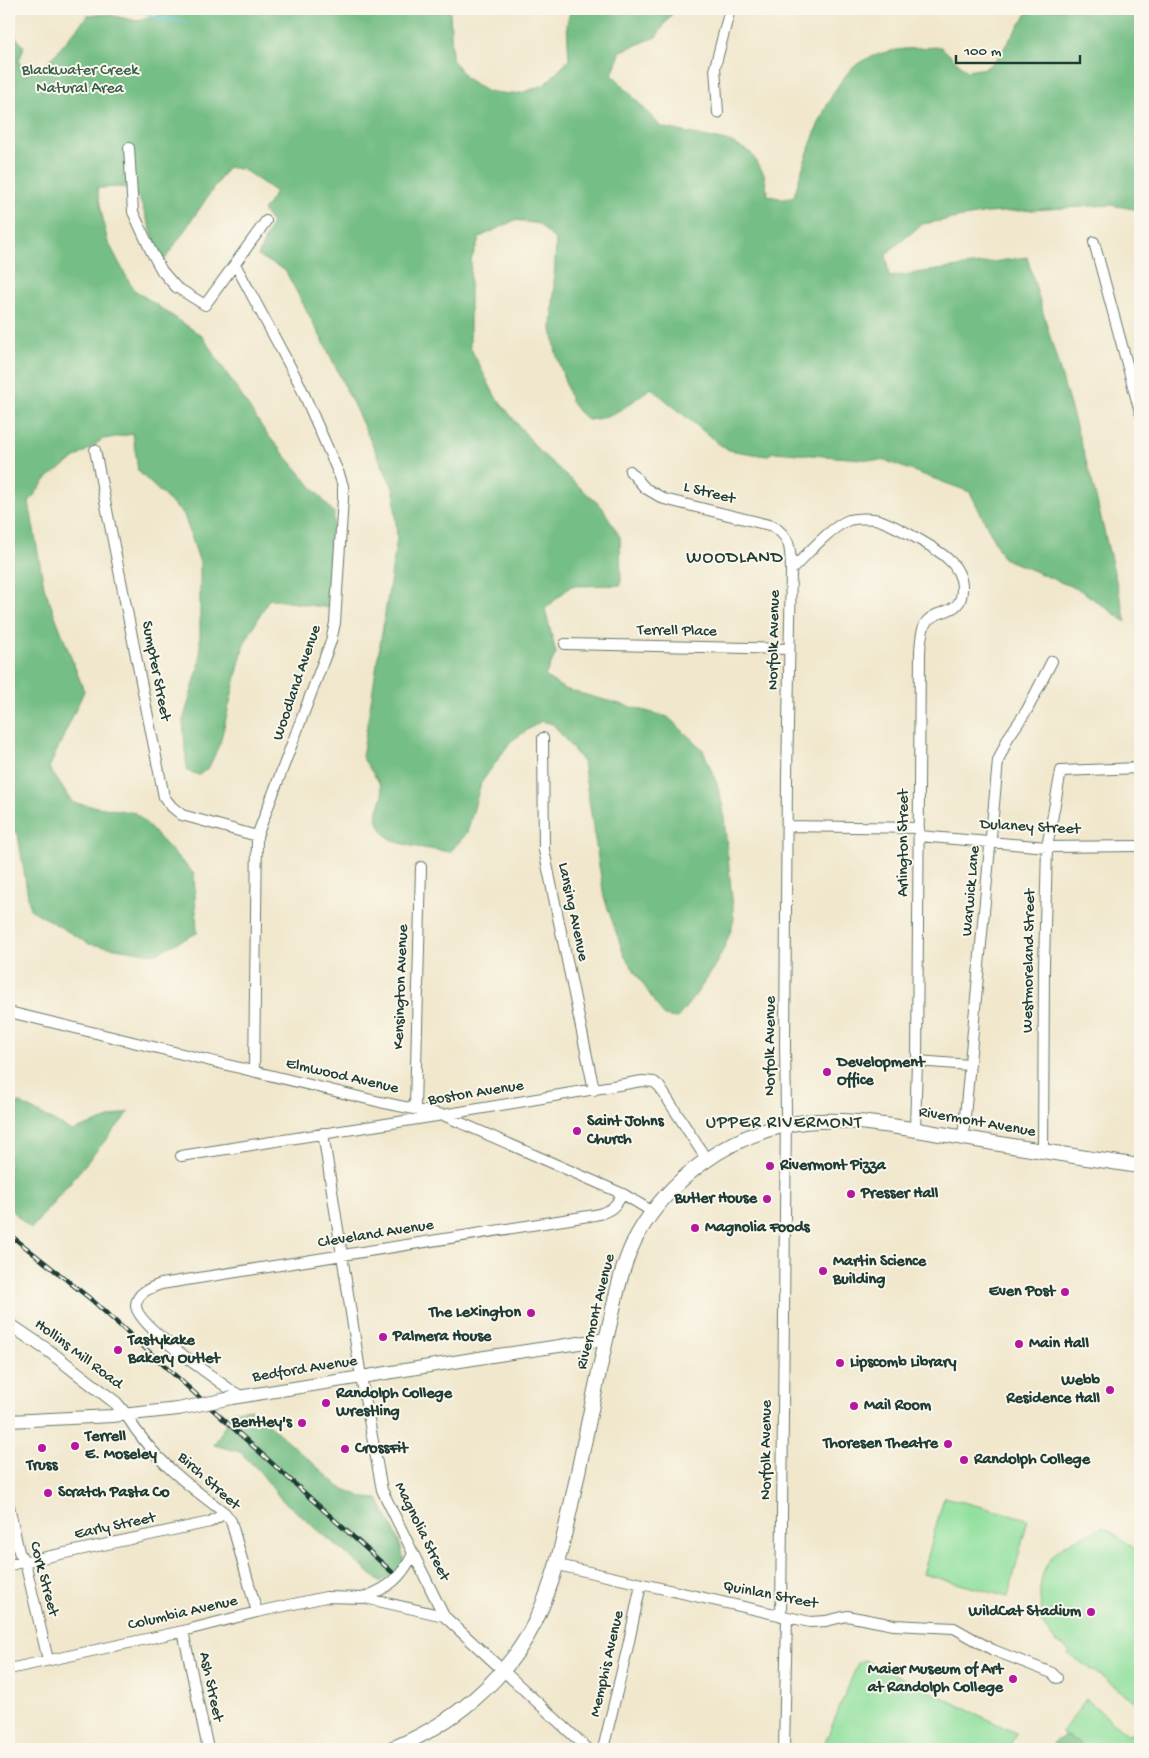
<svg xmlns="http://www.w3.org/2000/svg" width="1149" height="1758" font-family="'Gochi Hand',sans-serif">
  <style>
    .green { fill: #91e09e; stroke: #588e69 }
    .forest { fill: #74be85; stroke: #4a7e5c }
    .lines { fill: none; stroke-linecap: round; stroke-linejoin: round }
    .stream { stroke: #5fc4dc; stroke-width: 2.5 }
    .minor-casing { stroke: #687869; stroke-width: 12 }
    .tertiary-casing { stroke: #687869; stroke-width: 14 }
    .secondary-casing { stroke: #687869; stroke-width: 16 }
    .minor { stroke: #fff; stroke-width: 10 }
    .tertiary { stroke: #fff; stroke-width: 12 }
    .secondary { stroke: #fff; stroke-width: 14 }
    .rail-casing { stroke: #1f3d34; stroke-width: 4.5 }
    .rail { stroke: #fbf7ec; stroke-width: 2.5; stroke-dasharray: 8; stroke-linecap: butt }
    .tertiary-bridge-casing { stroke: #687869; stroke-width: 14; stroke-linecap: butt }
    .tertiary-bridge { stroke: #fff; stroke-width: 12 }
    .poi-dot { fill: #b5179e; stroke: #fbf7ec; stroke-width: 2 }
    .labels { text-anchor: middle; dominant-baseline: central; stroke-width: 4; stroke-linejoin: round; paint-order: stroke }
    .park-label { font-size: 16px; fill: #365e49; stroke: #fbf7ec }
    .street-label { font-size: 16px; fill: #1f3d34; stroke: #fbf7ec }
    .poi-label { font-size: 16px; font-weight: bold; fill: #1f3d34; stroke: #fbf7ec; text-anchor: start }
    .neighbourhood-label { font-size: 18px; letter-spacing: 1px; fill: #1f3d34; stroke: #fbf7ec }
  </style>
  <rect width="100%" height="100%" fill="#fbf7ec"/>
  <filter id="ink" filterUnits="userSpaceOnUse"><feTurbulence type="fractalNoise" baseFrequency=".02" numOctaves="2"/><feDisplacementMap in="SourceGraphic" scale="10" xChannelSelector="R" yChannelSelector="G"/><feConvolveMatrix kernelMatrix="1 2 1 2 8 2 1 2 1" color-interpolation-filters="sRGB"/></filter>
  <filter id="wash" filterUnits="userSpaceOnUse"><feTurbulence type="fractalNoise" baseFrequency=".0096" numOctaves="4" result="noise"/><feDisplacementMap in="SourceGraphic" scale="20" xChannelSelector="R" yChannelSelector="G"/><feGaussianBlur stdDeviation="1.12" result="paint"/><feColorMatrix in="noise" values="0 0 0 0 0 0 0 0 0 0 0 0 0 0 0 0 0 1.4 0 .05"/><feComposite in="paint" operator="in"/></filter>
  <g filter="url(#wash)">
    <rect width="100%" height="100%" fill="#f0e7cc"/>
    <path class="green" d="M944,1497L1028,1519L1008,1597L923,1574Z
      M1104,1527L1140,1552V1705C1116,1688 1093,1669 1068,1654L1070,1651L1055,1641L1040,1621L1044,1618C1035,1592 1040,1561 1065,1545C1077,1537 1091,1533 1104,1527Z
      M865,1660L1016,1733L1008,1749H833L824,1745L858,1663Z
      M1086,1699L1127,1734H1140V1749H1073L1062,1732Z"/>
    <path class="forest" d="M171,9H449L450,10L452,59L466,78L486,91L510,94L521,93L544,85L569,60L567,23L571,9H675L656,37L621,51L612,74L661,127L731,142L751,153L764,174L768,196L784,199L794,196C805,160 827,84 859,63C883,48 914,48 941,47L967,71L986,68L996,60L1030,9H1140V210L1110,205L987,213L922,224L886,254L889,277L1027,257L1093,485L1126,622L1082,591L1003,558L970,492L886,461L774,452L766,456L729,450L719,444L651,388C630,403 615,418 588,420L578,411L571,401L556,353L552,329L556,241L539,224L515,220L480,237L471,260L470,285V347L495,396L540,452L602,507L620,537L621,585L571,586L545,609L556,653L545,676L564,689L668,717L703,750L717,784L723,807L734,919C726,954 700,991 677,1018L664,1016L624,955L604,897L583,762L553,724L541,721L511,741L481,783L467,833L450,852C434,849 401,847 388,837C382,832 379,824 376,817L383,795L380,784L362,757L397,539L394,490L326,347L285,270L258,256L272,223L263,211L276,192L244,170L228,167L163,262L139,198L124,187L97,188L107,240L133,289L202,336L266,433L334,513L329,608L269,599L244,644L220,743L209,767L199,775L187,771L183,721L200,662V563L184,515L138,471L133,434L103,439L47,478L29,502L44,587L84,691L49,768L73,803L136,813L194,874L197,933L154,954L89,944L30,909L18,834L9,829V31H11L24,47L19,61L23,75L40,70L60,49L87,16L106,14L137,21L167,13Z
      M20,1103L72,1131L130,1111L31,1229L9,1208V1104Z
      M251,1409L340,1487L365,1498L378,1499C385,1514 408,1550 402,1565C398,1573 387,1578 380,1582L281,1499L260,1472L240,1452L214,1445L233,1411Z
      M1066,1736L1077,1741L1086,1749H1050L1055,1741Z"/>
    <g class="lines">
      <path class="stream" d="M124,9L140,11L163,19L187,22
        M9,20L12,27L9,33
        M9,41C14,51 13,58 9,68"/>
    </g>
  </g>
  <g filter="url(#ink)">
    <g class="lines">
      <g class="minor-casing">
        <path id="minor" d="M718,113L715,67L730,9
          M129,148L133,212L151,251L162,271L176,287L205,305L266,221
          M1094,242L1140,412
          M235,264L299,383L339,474L343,486V498L335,623L331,641L257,836L254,1071
          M95,450L164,797L172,807L182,815L257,836
          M630,471L645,488L664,499L773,526C792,539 790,549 791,570L787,776L785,1046L786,1112L781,1616
          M791,570C807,555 829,528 849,520C857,518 872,518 879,520C896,526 937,548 949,560C956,566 962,577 962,587C963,616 940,607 927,621C921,629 921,641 920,651L917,1061L915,1130
          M565,644L789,649
          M543,738L544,850L594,1090
          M787,826L919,828
          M919,836L1047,847L1140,846
          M9,1012L380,1102L443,1115L623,1194L653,1212
          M917,1061L970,1065
          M415,1108L421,867
          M323,1133L361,1377L382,1490L444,1616
          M963,1138L998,761L1008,738L1027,710L1052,661
          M1043,1152L1044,965L1047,847L1061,771L1140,768
          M181,1156L443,1115L642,1081L654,1082L659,1086L707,1160
          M243,1397L232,1391C215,1378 135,1325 136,1305C137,1292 151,1288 161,1284L595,1215C611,1211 614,1208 623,1194
          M126,1415C153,1459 185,1483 225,1513L231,1521L257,1612
          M9,1506L19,1552L25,1562L48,1660
          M9,1565L210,1522L225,1513
          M558,1565L810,1622L826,1621L847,1616L894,1625L954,1628L993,1650L1052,1673L1057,1678
          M365,1597C390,1587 401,1578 413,1554
          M183,1631L208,1749
          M9,1669L183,1631L257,1612L326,1597L365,1598L444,1616L588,1749
          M603,1749L628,1646L641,1584
          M784,1749L787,1617"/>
      </g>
      <g class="tertiary-casing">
        <path id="tertiary" d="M9,1324L49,1351L116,1403L126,1415
          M232,1398L485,1357L606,1339
          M9,1421L112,1416L178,1409"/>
      </g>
      <g class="secondary-casing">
        <path id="secondary" d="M391,1749C451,1725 506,1681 535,1622C555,1581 563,1541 573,1496C585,1440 596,1383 609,1327C616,1297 622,1262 638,1234C669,1180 726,1137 787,1125C835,1114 898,1127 947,1135C1011,1146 1075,1157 1140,1166"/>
      </g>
      <use href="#minor" class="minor"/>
      <use href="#tertiary" class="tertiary"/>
      <use href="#secondary" class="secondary"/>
      <g class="rail-casing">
        <path id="rail" d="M9,1234L93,1301L392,1572"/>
      </g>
      <use href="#rail" class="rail"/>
      <g class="tertiary-bridge-casing">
        <path id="tertiary-bridge" d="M178,1409L232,1398"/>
      </g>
      <use href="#tertiary-bridge" class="tertiary-bridge"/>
    </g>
  </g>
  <g class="poi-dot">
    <circle cx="827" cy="1072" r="5"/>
    <circle cx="577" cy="1131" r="5"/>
    <circle cx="770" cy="1166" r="5"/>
    <circle cx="851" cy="1194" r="5"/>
    <circle cx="767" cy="1199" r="5"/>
    <circle cx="695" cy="1228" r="5"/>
    <circle cx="823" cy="1271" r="5"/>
    <circle cx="1065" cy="1292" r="5"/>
    <circle cx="531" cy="1313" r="5"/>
    <circle cx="383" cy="1337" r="5"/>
    <circle cx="1019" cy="1344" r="5"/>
    <circle cx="118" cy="1350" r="5"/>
    <circle cx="840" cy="1363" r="5"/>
    <circle cx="1110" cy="1390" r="5"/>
    <circle cx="326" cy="1403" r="5"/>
    <circle cx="854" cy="1406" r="5"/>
    <circle cx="302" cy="1423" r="5"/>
    <circle cx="948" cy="1444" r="5"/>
    <circle cx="75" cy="1446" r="5"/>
    <circle cx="42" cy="1448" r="5"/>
    <circle cx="345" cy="1449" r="5"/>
    <circle cx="964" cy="1460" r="5"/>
    <circle cx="48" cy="1493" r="5"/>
    <circle cx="1091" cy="1612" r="5"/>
    <circle cx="1013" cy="1679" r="5"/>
  </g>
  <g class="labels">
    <g class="park-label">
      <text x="80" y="71">Blackwater Creek<tspan x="80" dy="18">Natural Area</tspan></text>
    </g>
    <g class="street-label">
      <text transform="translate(709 494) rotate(14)">L Street</text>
      <text transform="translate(677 632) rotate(1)">Terrell Place</text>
      <text transform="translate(775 640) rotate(-89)">Norfolk Avenue</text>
      <text transform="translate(155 671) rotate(79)">Sumpter Street</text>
      <text transform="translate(298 683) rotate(-71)">Woodland Avenue</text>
      <text transform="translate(1030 828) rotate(3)">Dulaney Street</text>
      <text transform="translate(904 843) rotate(-90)">Arlington Street</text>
      <text transform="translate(972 891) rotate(-85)">Warwick Lane</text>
      <text transform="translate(572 912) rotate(78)">Lansing Avenue</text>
      <text transform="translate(1030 961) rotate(-89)">Westmoreland Street</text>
      <text transform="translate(402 987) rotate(-88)">Kensington Avenue</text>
      <text transform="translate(771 1046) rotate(-90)">Norfolk Avenue</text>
      <text transform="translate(342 1077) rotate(13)">Elmwood Avenue</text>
      <text transform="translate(476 1094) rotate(-9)">Boston Avenue</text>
      <text transform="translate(977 1123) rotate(10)">Rivermont Avenue</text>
      <text transform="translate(376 1235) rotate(-9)">Cleveland Avenue</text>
      <text transform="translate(597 1312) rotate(-76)">Rivermont Avenue</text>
      <text transform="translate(78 1355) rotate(37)">Hollins Mill Road</text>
      <text transform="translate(305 1370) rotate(-9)">Bedford Avenue</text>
      <text transform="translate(767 1450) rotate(-90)">Norfolk Avenue</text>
      <text transform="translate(208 1482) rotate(42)">Birch Street</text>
      <text transform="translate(115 1527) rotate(-12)">Early Street</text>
      <text transform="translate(421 1532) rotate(64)">Magnolia Street</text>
      <text transform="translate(43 1579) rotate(75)">Cork Street</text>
      <text transform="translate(770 1596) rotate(11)">Quinlan Street</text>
      <text transform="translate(183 1614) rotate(-13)">Columbia Avenue</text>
      <text transform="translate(608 1664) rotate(-77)">Memphis Avenue</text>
      <text transform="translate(210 1687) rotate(78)">Ash Street</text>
    </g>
    <g class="poi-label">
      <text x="837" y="1063">Development<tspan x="837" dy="18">Office</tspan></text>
      <text x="587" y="1122">Saint Johns<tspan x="587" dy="18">Church</tspan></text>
      <text x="780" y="1166">Rivermont Pizza</text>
      <text x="861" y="1194">Presser Hall</text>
      <text x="757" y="1199" text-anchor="end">Butler House</text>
      <text x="705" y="1228">Magnolia Foods</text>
      <text x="833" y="1262">Martin Science<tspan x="833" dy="18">Building</tspan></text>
      <text x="1055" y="1292" text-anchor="end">Even Post</text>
      <text x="521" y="1313" text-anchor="end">The Lexington</text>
      <text x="393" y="1337">Palmera House</text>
      <text x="128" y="1341">Tastykake<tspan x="128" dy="18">Bakery Outlet</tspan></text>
      <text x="1029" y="1344">Main Hall</text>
      <text x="850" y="1363">Lipscomb Library</text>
      <text x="1100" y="1381" text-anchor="end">Webb<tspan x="1100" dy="18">Residence Hall</tspan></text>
      <text x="336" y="1394">Randolph College<tspan x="336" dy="18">Wrestling</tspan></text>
      <text x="864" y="1406">Mail Room</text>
      <text x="292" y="1423" text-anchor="end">Bentley's</text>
      <text x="85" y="1437">Terrell<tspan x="85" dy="18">E. Moseley</tspan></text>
      <text x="938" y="1444" text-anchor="end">Thoresen Theatre</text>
      <text x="355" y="1449">CrossFit</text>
      <text x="974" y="1460">Randolph College</text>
      <text x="42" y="1466" text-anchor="middle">Truss</text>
      <text x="58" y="1493">Scratch Pasta Co</text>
      <text x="1081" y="1612" text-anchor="end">WildCat Stadium</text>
      <text x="1003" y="1670" text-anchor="end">Maier Museum of Art<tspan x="1003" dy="18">at Randolph College</tspan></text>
    </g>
    <g class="neighbourhood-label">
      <text x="735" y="558">WOODLAND</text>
      <text x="784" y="1123">UPPER RIVERMONT</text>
    </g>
  </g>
  <rect width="1149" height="1758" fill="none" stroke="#fbf7ec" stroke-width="30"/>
  <path d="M956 55v8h124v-8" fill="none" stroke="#1f3d34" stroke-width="2.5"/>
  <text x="964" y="55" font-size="15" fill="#1f3d34" stroke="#fbf7ec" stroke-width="4" paint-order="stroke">100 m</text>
</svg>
